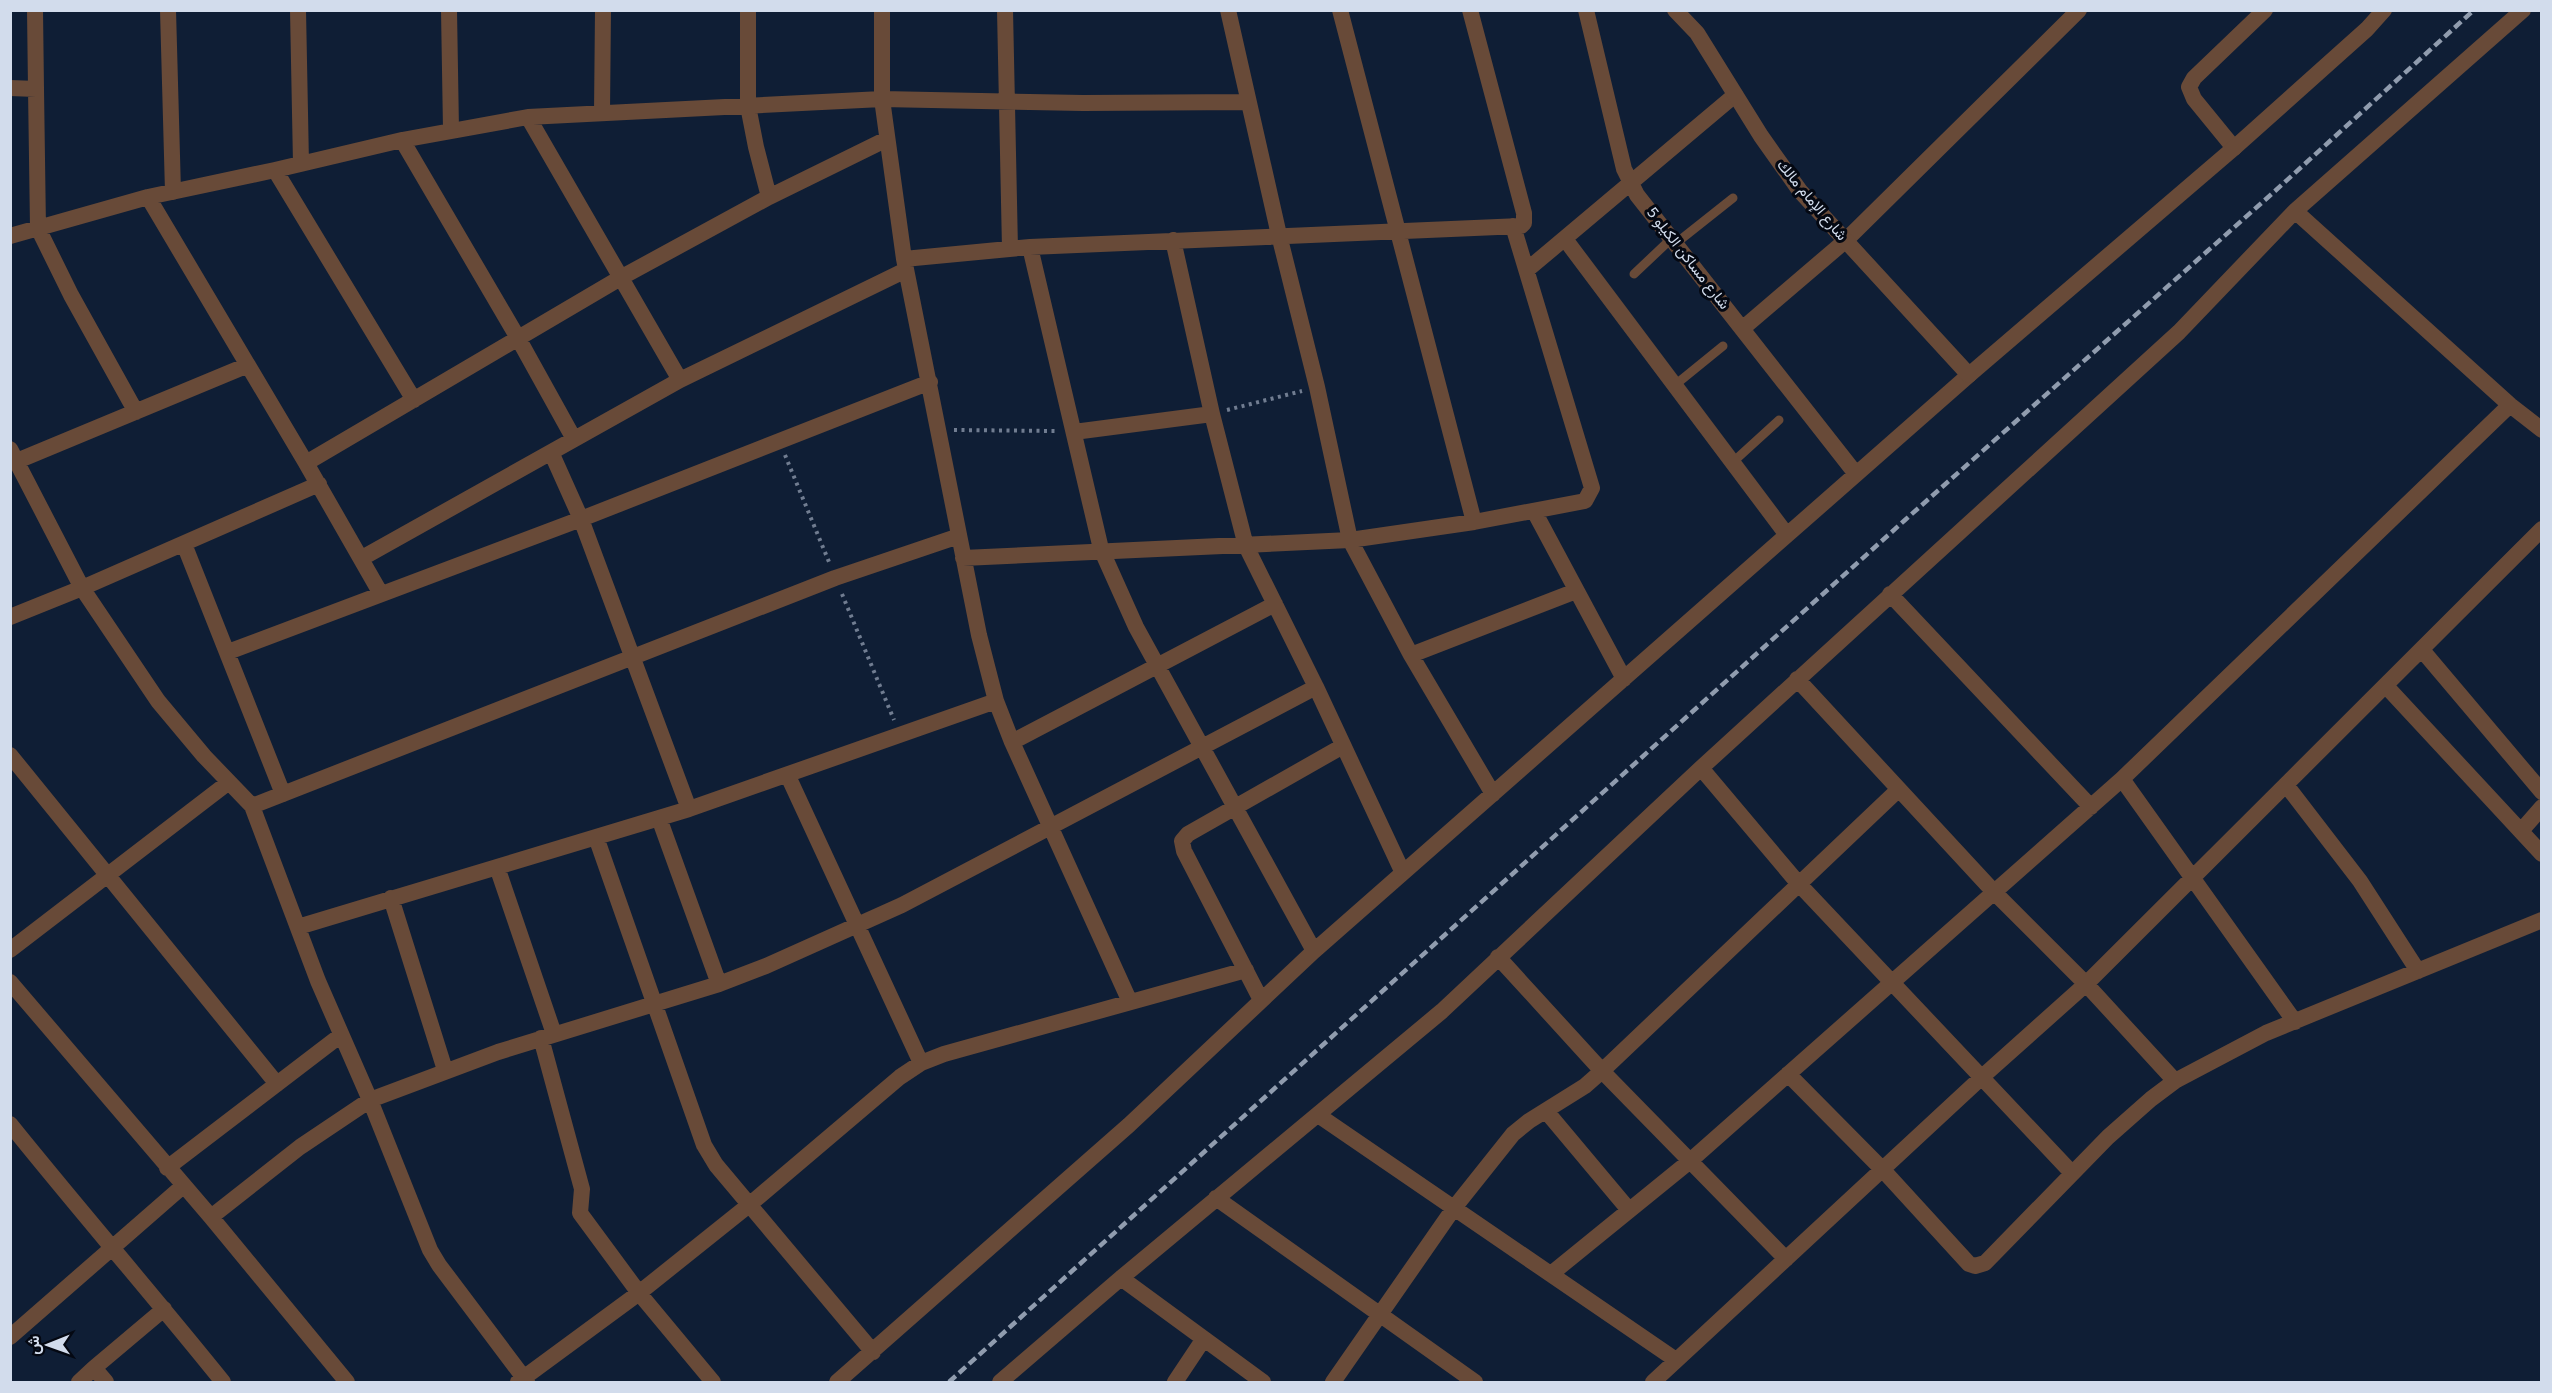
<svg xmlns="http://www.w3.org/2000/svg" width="2552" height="1393" font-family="Overpass,Vazirmatn,sans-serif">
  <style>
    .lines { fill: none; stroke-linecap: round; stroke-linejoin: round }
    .path { stroke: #717d91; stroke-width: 4; stroke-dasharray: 3 4.5; stroke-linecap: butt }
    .service { stroke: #684a38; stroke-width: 9 }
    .minor { stroke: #684a38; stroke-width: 16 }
    .tertiary { stroke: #684a38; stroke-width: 16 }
    .rail { stroke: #909cae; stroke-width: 4.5; stroke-dasharray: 9 4.5; stroke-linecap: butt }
    .labels { text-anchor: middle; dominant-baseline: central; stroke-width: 6; stroke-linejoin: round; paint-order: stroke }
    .street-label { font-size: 15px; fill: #d2dcec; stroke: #040812 }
  </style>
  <rect width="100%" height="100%" fill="#0f1e35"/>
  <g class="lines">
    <path class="path" d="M1227,410L1302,391
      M954,430L1055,431
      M785,455L829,562
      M842,594L894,720"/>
    <path class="service" d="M1675,244L1733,198
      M1634,274L1671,239
      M1675,385L1723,346
      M1733,462L1779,420"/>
    <path class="minor" d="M35,10L36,89
      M168,10L173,192
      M298,10L301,164
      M449,10L451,130
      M748,10V106L756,147L769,197
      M882,10V99L904,259L979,635L996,701L1012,742L1130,1002
      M1005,10L1010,249
      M1228,10L1279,235L1317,387L1350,540L1411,655L1493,794
      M1340,10L1474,522
      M1586,10L1624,169L1637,195L1856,474
      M10,88L36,89L38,228L71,295L136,412
      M602,112L603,10
      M528,117L680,380
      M402,140L518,338L574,439
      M2234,148L2194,99L2189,87L2194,78L2265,10
      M275,170L414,400
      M148,197L306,463L622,277L769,197L887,139
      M2295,211L2510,405L2542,430
      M10,236L148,197L275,170L402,140L528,117L882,99L1083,103L1248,102
      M1565,239L1787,535
      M1173,240L1212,414L1246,546L1316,687L1403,873
      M1030,247L1101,549L1136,627L1314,951
      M904,259L1030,247L1521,226L1524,223V213L1470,10
      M1527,270L1735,95
      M1742,329L1845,241L2079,10
      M1074,432L1212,414
      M10,449L82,588L158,701L204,756L252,806L318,981L370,1100L430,1250L439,1265L527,1382
      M551,452L581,519L689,809
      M17,461L248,365
      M306,463L381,594
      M1534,511L1624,679
      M184,544L283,794
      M362,558L680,380L906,270
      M963,558L1350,540L1474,522L1585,501L1592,488L1589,478L1513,226
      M1890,594L2091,807
      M10,617L82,588L319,484
      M2422,650L2542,792
      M228,652L581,519L930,382
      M1411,655L1576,591
      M1797,679L1994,892L2086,984L2175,1081
      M2386,686L2542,854
      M1012,742L1275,604
      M10,755L277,1084
      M1701,768L1798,883L2071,1172
      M788,776L921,1063
      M2122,779L2295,1022
      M2287,786L2360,881L2418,971
      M252,806L835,578L959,536
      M659,818L719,984
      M2521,831L2542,807
      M596,837L704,1145L716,1165L873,1352
      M497,867L554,1034
      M391,898L445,1070
      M298,927L689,809L996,701
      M10,950L229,782
      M1498,957L1602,1071L1786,1259
      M10,982L211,1217L347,1382
      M1261,1000L1184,851L1182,841L1188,834L1343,746
      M541,1038L582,1189L580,1213L639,1293L713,1382
      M1788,1074L1883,1170L1969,1264L1975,1266L1985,1263L2108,1137L2151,1099L2175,1081L2266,1033L2542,920
      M1546,1111L1629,1210
      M1318,1115L1676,1360
      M10,1124C80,1211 153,1295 223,1382
      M167,1168L341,1035
      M1216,1198L1475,1382
      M211,1217L300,1147L370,1100L498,1052L719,984L766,966L902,905L1316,687
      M1551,1274L1690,1161L2122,779L2510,405
      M1121,1278L1263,1382
      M10,1337L183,1186
      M79,1382L94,1368
      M106,1382L94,1368L164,1309
      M518,1382L639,1293L749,1205L900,1077L921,1063L944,1054L1246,970
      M837,1382L1129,1125L1314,951L1969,375
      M1000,1382L1121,1278L1442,1011L1701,768L2179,332L2295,211L2523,10
      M1175,1382L1203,1340
      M1333,1382L1454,1208L1513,1134L1529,1121L1585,1086L1602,1071L1898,790
      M1653,1382L1982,1077L2086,984L2542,529"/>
    <path class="tertiary" d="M1675,10L1697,33L1761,136L1800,191L1969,375L2234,148L2367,29L2384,10"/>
    <path class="rail" d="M949,1382L1905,520L2275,191L2474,10"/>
  </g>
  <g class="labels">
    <g class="street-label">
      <text transform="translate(1811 201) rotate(50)">شارع الإمام مالك</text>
      <text transform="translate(1687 259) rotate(52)">شارع مساكن الكيلو 5</text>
    </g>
  </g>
  <rect width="2552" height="1393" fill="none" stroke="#d2dcec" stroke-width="24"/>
  <g transform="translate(48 1345) rotate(269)" stroke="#040812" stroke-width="4.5" paint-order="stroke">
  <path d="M0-4.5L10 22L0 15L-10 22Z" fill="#d2dcec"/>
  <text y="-9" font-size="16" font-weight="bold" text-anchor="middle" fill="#d2dcec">ش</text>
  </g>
</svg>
